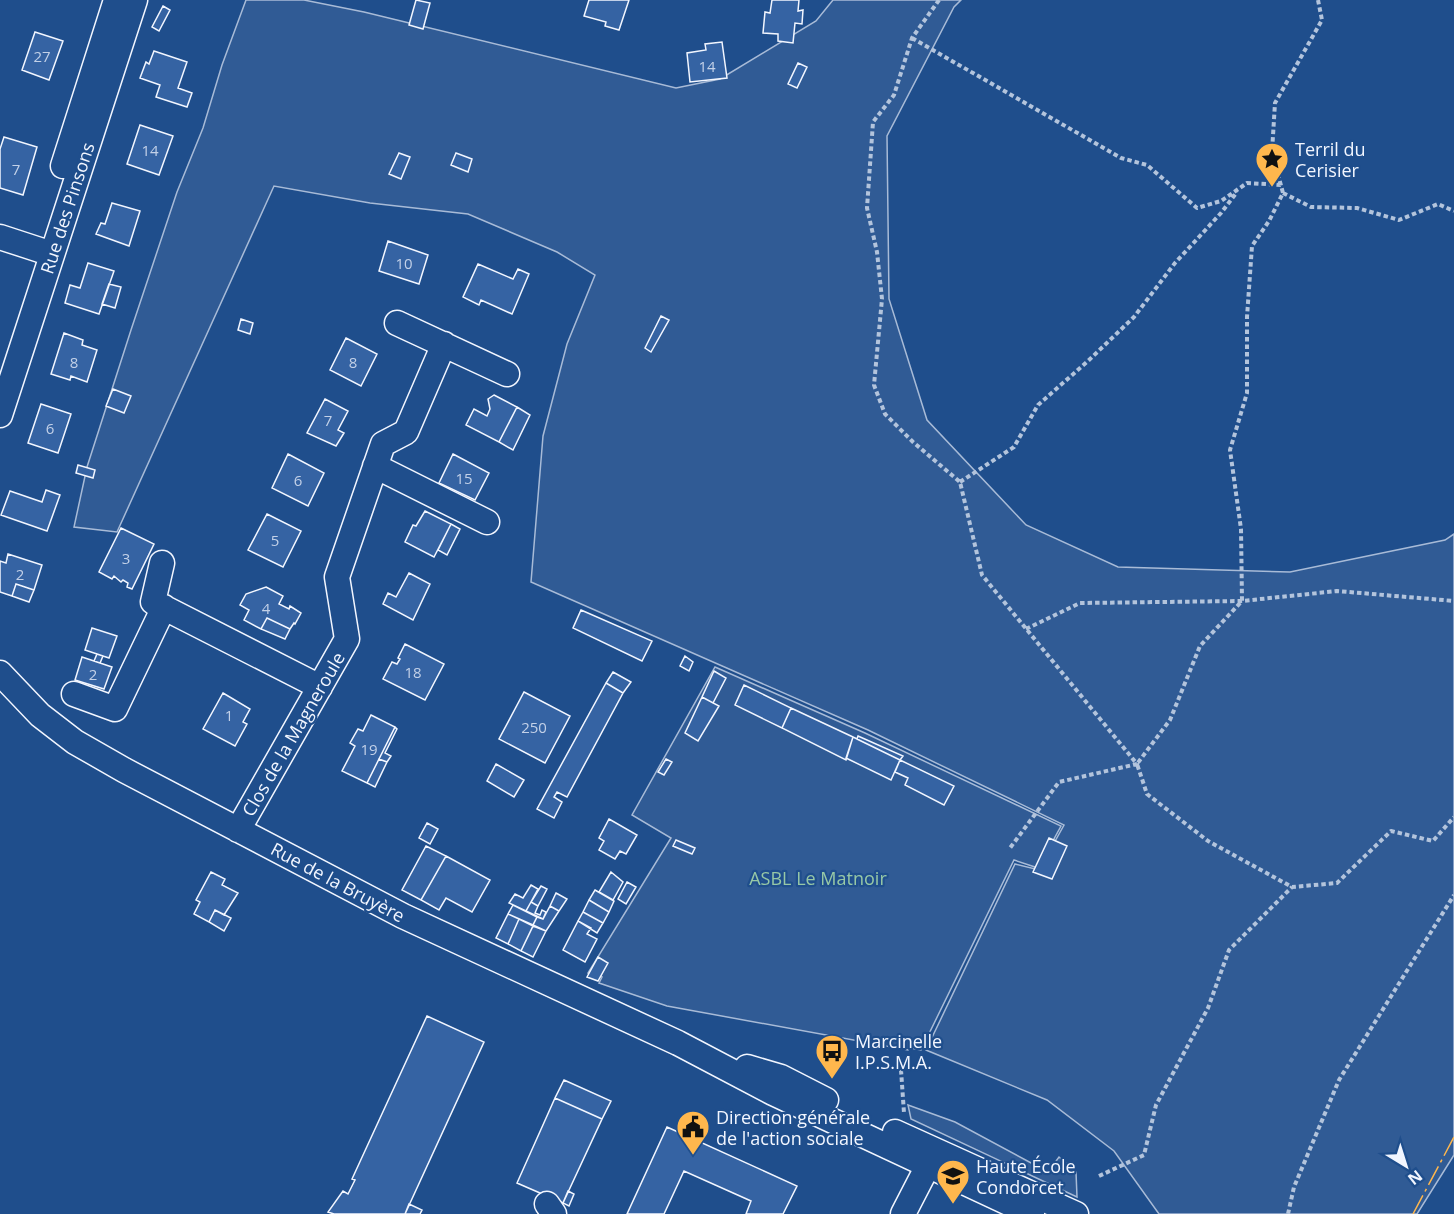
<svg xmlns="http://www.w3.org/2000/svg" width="1454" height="1214" font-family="'Open Sans',sans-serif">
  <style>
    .green { fill: #305b95; stroke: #a8bbd7; stroke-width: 1.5 }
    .building { fill: #3563a3; stroke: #f2f6ff; stroke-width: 1.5 }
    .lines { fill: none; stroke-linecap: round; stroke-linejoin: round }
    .minor-casing { stroke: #f2f6ff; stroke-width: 27 }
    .path { stroke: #b3c4dc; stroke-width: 4; stroke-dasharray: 4.5 3; stroke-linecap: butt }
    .minor { stroke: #1f4e8c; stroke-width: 24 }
    .power { stroke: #ffb74d; stroke-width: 1.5; stroke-dasharray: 21 4.5 3 4.5; stroke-linecap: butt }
    .labels { text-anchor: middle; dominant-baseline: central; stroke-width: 4.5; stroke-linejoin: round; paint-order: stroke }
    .number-label { font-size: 15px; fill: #c3d1e8 }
    .poi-label { font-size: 18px; fill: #f2f6ff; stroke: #1f4e8c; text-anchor: start }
    .street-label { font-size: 18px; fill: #f2f6ff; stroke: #1f4e8c }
    .park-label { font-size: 18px; fill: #97c8a6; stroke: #1f4e8c }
  </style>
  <rect width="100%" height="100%" fill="#1f4e8c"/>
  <path class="green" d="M246,0H304L364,12L676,88L720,79L816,21L833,0H961L954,7L887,136L889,299L927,420L1026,525L1118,567L1290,572L1445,540L1454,534V1155L1417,1214H1159L1114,1151L1047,1100L926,1050L1015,864L1039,870L1064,825L868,730L531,582L543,436L567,344L595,275L557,252L468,214L370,203L274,186L117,532L74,527L87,467L131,330L177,192L203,128L222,65Z
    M715,667L865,733L1061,826L1038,868L1014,860L921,1050L910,1048L908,1050L667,1006L599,983L602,977L588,973L671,838L632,815Z
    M908,1105L955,1122L1048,1172L1059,1157L1076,1172L1077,1197L911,1119Z"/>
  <path class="building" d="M416,0L430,3L423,29L409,25Z
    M589,0H629L619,30L605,26L606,22L584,16Z
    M772,0H799L798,11L803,10L802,24L795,23L793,43L778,41V34L763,33L765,12L770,13Z
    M163,6L170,10L159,31L152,27Z
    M35,32L63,41L49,80L22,70Z
    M722,42L727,78L690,82L687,53L706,50L705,44Z
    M154,51L187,62L178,88L192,93L187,107L156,97L160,85L140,78L146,62L149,64Z
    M798,63L807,67L797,88L788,84Z
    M140,125L173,136L159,175L127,164Z
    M4,137L37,147L23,195L0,188V149Z
    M399,153L410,157L401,179L389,174Z
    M456,153L472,159L468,172L451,165Z
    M112,203L140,211L129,246L96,234L101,223L105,224Z
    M388,241L428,255L419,284L379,271Z
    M88,263L114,271L99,314L65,303L70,285L80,288Z
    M478,264L513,279L518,269L529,274L512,314L481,300L479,305L463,297Z
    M109,284L121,287L115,308L102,304Z
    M661,316L669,320L651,352L645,348Z
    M241,319L253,323L250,334L238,330Z
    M64,333L83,340L82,345L97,350L87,382L71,376L70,380L51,374Z
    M346,338L377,354L361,386L330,370Z
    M113,389L131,396L124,413L106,406Z
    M494,395L517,407L499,442L466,425L474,409L487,416L490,409L488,399Z
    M325,399L348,411L338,430L344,433L336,446L307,433Z
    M41,404L71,414L58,453L28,443Z
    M517,407L530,415L513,450L499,442Z
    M288,454L324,473L308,506L272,488Z
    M453,454L489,473L475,500L439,483Z
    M78,465L95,470L93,478L76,473Z
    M46,490L60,495L47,531L1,515L10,491L42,502Z
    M425,511L451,524L434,557L405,542L413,525L416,526Z
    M267,514L301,531L283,567L248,550Z
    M451,524L460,529L447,555L438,550Z
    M121,528L154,544L132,589L127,587L128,583L123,580L121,582L114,576L112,579L99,572Z
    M8,554L42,565L34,590L16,584L12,596L0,592V561L6,563Z
    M409,573L430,584L413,620L383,604L388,593L396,597Z
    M16,584L34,590L29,602L12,596Z
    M266,587L283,596L279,604L289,609L290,606L301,613L295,624L294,623L290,629L267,618L261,629L244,620L249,610L240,605L246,594Z
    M581,610L652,641L642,661L573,628Z
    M267,618L290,629L285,639L261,629Z
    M92,628L117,636L109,658L85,650Z
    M405,644L444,664L425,700L383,679L392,662L397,664L400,659L398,658Z
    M97,654L103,656L100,663L94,661Z
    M685,656L693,662L689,671L680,666Z
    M82,657L112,667L104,689L75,680Z
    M714,671L726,678L713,703L702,697Z
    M613,672L631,682L623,693L606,683Z
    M606,683L623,693L567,797L557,792L554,797L562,802L554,818L537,809Z
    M744,685L791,708L782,728L735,705Z
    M524,692L570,716L545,763L499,739Z
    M223,693L250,709L243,722L247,724L235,746L203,729Z
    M702,697L719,706L698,741L685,733Z
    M791,708L853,737L846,760L782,728Z
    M371,715L395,727L367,783L342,771L355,746L350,743L358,729L363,731Z
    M395,727L397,729L385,753L391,756L387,762L379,759Z
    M858,736L903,756L900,760L857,739Z
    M853,737L900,760L891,780L846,758Z
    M379,759L387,762L375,787L367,783Z
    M666,759L672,762L664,775L658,772Z
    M900,760L954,786L944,805L905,785L908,778L895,772Z
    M496,764L524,780L514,797L487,781Z
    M609,819L637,835L626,854L620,851L615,859L599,850L604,841L599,838Z
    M427,823L438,829L430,844L419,838Z
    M1049,838L1067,846L1052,879L1033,872Z
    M676,840L695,848L692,854L673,846Z
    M426,846L446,856L421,900L402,890Z
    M446,856L490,880L472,912L446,898L439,910L421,900Z
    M211,872L225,879L222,885L238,893L224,915L215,910L209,922L194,914L200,902L196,900Z
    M611,872L623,882L613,900L599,892Z
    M627,882L636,887L626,904L618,899Z
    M531,885L538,889L526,911L509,903L515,894L523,898Z
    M541,886L547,889L538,906L531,902Z
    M595,890L614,901L609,912L589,900Z
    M556,893L567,899L559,911L550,906Z
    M589,900L609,912L603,923L583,912Z
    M531,902L538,906L535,913L540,915L542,910L546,912L543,919L526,911Z
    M513,905L537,917L533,925L508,914Z
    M550,906L559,911L546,931L533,925L537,917L543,919Z
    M215,910L231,918L224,931L209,922Z
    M583,912L603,923L597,933L578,921Z
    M508,914L519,919L508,944L496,938Z
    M519,919L533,926L521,951L508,944Z
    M578,921L591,928L587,934L597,939L585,962L563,950Z
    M533,926L546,931L533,957L521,951Z
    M598,957L608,963L598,981L587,977Z
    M427,1016L484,1042L405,1214H334L328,1212L343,1191L348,1194L355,1180L352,1179Z
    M564,1080L611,1101L602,1119L555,1098Z
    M555,1098L602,1119L563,1203L517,1183Z
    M667,1127L797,1186L783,1214H746L751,1201L684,1171L664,1214H627Z
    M568,1191L574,1194L569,1206L563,1203Z
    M409,1204L422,1210L420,1214H405Z"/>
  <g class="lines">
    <g class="minor-casing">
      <path id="minor" d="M63,166L116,0
        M0,237L52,254
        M397,323L507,374
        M0,415L135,0
        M375,466L487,522
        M162,563L153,602L320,687
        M0,673L40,715L75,742L124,770L403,916L678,1043L773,1093L1032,1214
        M74,694L115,709L164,607
        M238,830L347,639L337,577L383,444L406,432L444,344
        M747,1067L781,1077L826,1100
        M895,1132L1076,1214
        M547,1204L554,1214
        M903,1214L935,1152"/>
    </g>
    <path class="path" d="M939,0L912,38L894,95L873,122L867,208L877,252L882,299L874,385L885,414L913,442L960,482L982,575L1137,764L1059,782L1010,848
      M1318,0L1322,20L1275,103L1272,152L1283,193L1269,221L1252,246L1247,317V393L1230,450L1241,529L1242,601L1200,646L1170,720L1137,764L1147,794L1208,841L1292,887L1337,883L1391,831L1433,841L1454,817
      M912,38L1121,158L1147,165L1197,208L1221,201L1247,183L1281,185
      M1283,193L1311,207L1357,208L1399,220L1438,204L1454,211
      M960,482L1014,447L1038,405L1088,361L1134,317L1175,263L1221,213L1237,192
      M1026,629L1080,603L1242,601L1337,591L1454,601
      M901,1070L904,1113
      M1099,1176L1144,1155L1156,1105L1208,1008L1229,950L1292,887
      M1288,1214L1294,1187L1339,1080L1454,895"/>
    <use href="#minor" class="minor"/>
    <path class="power" d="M1413,1214L1454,1137"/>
  </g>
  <defs>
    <g id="sight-pin" transform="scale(1.725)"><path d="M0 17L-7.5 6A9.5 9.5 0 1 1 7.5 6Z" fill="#ffb74d" stroke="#1f4e8c"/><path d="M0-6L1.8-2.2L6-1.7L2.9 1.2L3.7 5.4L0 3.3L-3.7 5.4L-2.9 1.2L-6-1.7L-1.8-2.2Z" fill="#111"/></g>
    <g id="bus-pin" transform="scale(1.725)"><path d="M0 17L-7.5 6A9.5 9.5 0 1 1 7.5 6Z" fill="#ffb74d" stroke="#1f4e8c"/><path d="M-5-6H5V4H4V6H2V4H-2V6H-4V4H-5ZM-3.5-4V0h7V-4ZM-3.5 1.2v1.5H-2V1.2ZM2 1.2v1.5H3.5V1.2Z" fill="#111"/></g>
    <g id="civic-pin" transform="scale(1.725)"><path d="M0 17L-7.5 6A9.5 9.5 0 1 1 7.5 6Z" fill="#ffb74d" stroke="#1f4e8c"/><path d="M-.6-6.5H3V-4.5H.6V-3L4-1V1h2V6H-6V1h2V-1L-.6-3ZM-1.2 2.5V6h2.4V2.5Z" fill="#111"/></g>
    <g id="university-pin" transform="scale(1.725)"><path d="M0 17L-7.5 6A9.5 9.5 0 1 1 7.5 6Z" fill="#ffb74d" stroke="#1f4e8c"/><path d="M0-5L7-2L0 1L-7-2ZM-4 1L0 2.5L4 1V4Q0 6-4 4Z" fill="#111"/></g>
  </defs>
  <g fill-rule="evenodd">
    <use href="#sight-pin" x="1272" y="159"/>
    <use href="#bus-pin" x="832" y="1051"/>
    <use href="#civic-pin" x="693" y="1127"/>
    <use href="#university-pin" x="953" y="1176"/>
  </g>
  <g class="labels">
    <g class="number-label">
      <text x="42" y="56">27</text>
      <text x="707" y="66">14</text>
      <text x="150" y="150">14</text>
      <text x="16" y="169">7</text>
      <text x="404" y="263">10</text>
      <text x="74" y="362">8</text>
      <text x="353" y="362">8</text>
      <text x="328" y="420">7</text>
      <text x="50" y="428">6</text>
      <text x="464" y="478">15</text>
      <text x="298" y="480">6</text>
      <text x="275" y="540">5</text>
      <text x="126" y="558">3</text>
      <text x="20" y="574">2</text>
      <text x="266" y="608">4</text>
      <text x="413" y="672">18</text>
      <text x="93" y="674">2</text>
      <text x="229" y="715">1</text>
      <text x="534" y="727">250</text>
      <text x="369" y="749">19</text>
    </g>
    <g class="poi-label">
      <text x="1295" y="149">Terril du<tspan x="1295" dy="21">Cerisier</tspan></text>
      <text x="855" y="1041">Marcinelle<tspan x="855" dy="21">I.P.S.M.A.</tspan></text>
      <text x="716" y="1117">Direction générale<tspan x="716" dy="21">de l'action sociale</tspan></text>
      <text x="976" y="1166">Haute École<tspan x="976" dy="21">Condorcet</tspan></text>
    </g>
    <g class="street-label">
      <text transform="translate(67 208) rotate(-72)">Rue des Pinsons</text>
      <text transform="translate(293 734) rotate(-60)">Clos de la Magneroule</text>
      <text transform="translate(338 882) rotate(28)">Rue de la Bruyère</text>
    </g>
    <g class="park-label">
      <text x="818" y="878">ASBL Le Matnoir</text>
    </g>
  </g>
  <g transform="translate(1406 1166) rotate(142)" stroke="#1f4e8c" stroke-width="4.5" paint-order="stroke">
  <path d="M0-4.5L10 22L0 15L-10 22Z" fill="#f2f6ff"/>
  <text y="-9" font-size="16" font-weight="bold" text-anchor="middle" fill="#f2f6ff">N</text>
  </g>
</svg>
